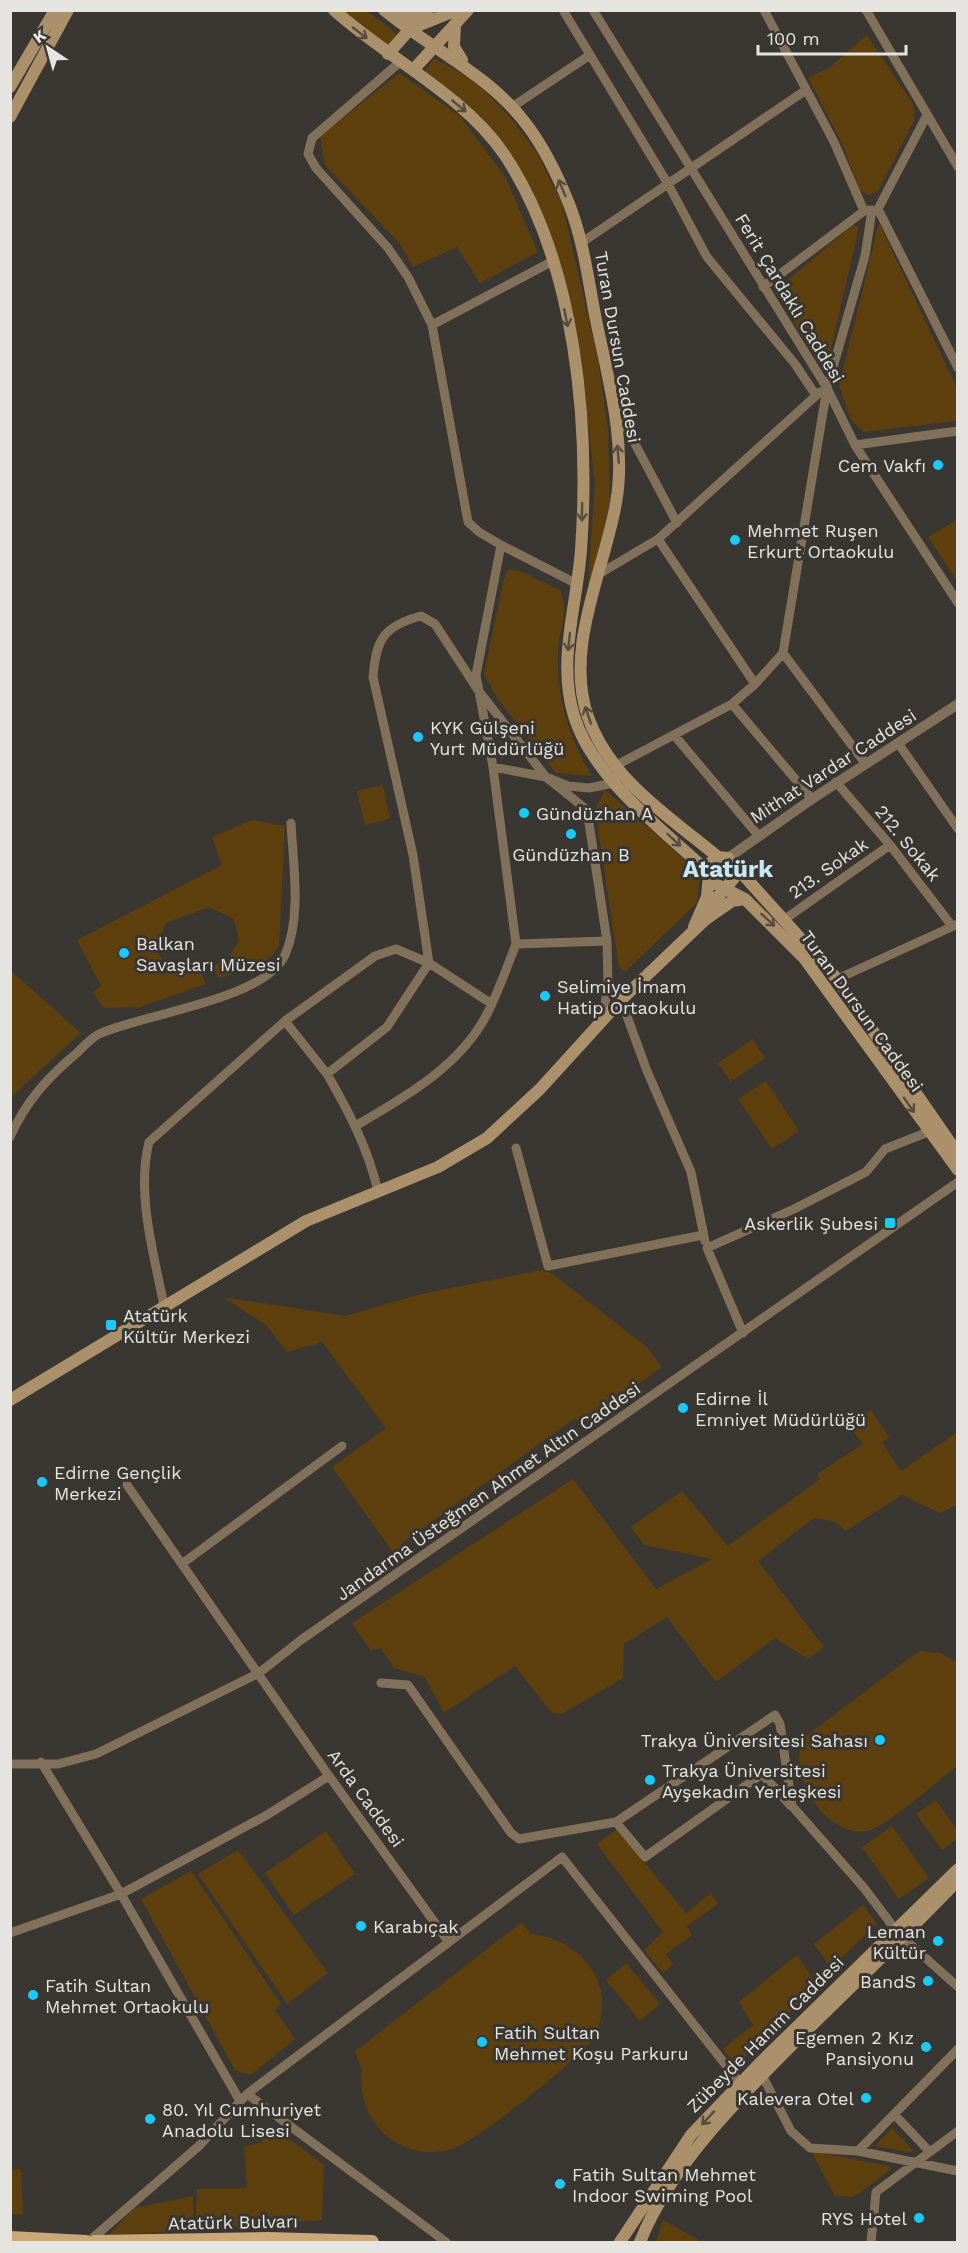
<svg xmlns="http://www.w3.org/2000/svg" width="968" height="2253" font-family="'Work Sans',sans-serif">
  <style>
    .green { fill: #5e400f }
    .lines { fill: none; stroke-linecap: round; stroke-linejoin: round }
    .minor { stroke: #81705a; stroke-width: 9 }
    .tertiary { stroke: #81705a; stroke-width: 10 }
    .secondary { stroke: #ab906c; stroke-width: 12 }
    .primary { stroke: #cba879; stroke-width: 14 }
    .oneway { stroke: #564c40 }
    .poi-dot { fill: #19cafc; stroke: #3a3631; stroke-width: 2 }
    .labels { text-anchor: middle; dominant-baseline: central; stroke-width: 6; stroke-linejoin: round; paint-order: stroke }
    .street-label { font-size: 18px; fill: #e6e4e0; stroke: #3a3631 }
    .poi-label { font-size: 18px; fill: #e6e4e0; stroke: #3a3631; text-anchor: start }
    .district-label { font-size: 24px; font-weight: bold; fill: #c6e8f5; stroke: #3a3631 }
  </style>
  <rect width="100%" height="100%" fill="#3a3631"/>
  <path class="green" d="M339,11H367L398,35L385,50Z
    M867,35L913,104L915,119L878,191L868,195L860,190L841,141L808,78L830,67Z
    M434,58L475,81L510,117L537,153L562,204L598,359L608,430L610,502L591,584L588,586L595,483L581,363L569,307L533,195L505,145L469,106L424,72Z
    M399,73L460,116L506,178L538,252L480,283L457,247L413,267L400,244L325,165L320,136Z
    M879,223L957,388V421L864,432L851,420L839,386Z
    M853,225L859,227L828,362L818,361L775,291Z
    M957,520V581L928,537Z
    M509,569L522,572L560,590C570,614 559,628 558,652C556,696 569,739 592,776L556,773L498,699L484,674L504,578Z
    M383,785L390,819L365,825L357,791Z
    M605,790L685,860L699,880L697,903L625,972L619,967L595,810Z
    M252,820L285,826L279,945C266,969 244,971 219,978L213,966L227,960L239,941L234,919L209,907L166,923L155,947L165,965L189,973L200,970L206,984L140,1007L103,1008L93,992L101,986L77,940L222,865L212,837Z
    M10,970L81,1033L11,1097H10Z
    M753,1039L765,1058L731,1082L718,1063Z
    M766,1081L799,1131L772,1149L738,1099Z
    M542,1270L553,1274L647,1347L662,1367L586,1422L574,1419L402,1543L398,1559L332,1467L386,1428L322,1342L287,1352L267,1326L223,1297L345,1316L421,1294Z
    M871,1410L889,1437L882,1443L901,1471L957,1432V1505L940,1513L902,1495L846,1531L833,1521L814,1518L758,1561L824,1647L808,1659L775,1638L716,1682L667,1617L624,1644L623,1678L562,1714L552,1713L515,1666L444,1713L425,1677L394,1668L381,1648L371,1651L352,1623L573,1479L656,1589L712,1559L644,1545L631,1527L682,1491L728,1546L820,1479L817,1474L863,1444L847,1424Z
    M919,1651L940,1653L957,1662V1766C939,1780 886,1827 867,1831C826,1839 782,1770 806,1736Z
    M936,1800L957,1830V1839L942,1850L916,1814Z
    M892,1826L929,1878L899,1899L862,1847Z
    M617,1829L686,1913L711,1893L718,1904L687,1926L692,1935L666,1954L673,1964L663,1973L644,1950L663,1932L597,1844Z
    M326,1831L355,1874L294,1915L265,1873Z
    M238,1850L328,1973L287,2004L198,1874Z
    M191,1871L281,2004L275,2010L295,2039L251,2075L235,2070L141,1899Z
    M863,1905L877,1924L831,1968L814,1944Z
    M522,1922L531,1934C581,1939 619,1985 595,2035C585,2055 480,2138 457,2147C437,2156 410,2153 392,2140C376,2129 364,2109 362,2090C360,2072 365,2069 354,2052Z
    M797,1955L817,1985L736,2066L723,2049L753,2025L739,2002Z
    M626,1963L660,2004L640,2021L606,1980Z
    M269,2124L324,2165L322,2220L195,2230L197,2189L247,2188L244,2146L261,2143Z
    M892,2128L915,2153L875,2146Z
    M811,2151L889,2166L891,2169L854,2197L835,2196Z
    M21,2169L23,2214H11V2170Z
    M193,2196L194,2230L109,2235L134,2208Z
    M663,2220L702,2242H656Z"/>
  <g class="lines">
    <path class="minor" d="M563,10L668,184L707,257L795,364L815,394
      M593,10L827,388L855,445L958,603
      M764,10L834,142L864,211
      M866,10L958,167
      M400,62L312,138L308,154L316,168L388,248L408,277L432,325L468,522L479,532L501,545
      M512,107L590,55
      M878,209L958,368
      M878,209L927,115
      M581,243L806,90
      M763,287L864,211L870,210
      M432,325L553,261
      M616,408L677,523
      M855,445L958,431
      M658,539L820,392
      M599,574L658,539L755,684
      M783,653L865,763
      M732,704L812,799
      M675,736L758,835
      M898,743L958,829
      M615,766L732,704L755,684L783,653L827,388L865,256L872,210
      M493,767L476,675L501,545L577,584
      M836,782L890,845L952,926
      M785,919L890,845
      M516,944L493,767L546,777L587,810L607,941
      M429,963L413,855L373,677C376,640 383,626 421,616L435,624L478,690L546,777L568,786L589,788L614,783
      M837,979L958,924
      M621,1000L647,1071L691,1172L705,1241
      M285,1021L327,1074
      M357,1125C405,1097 462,1065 488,1012C499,990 507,967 516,944L607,941L608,987L602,1021
      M10,1137C26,1101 48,1077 78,1052C84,1046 91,1038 99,1034C142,1014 265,1000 285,955C302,916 293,864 291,823
      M516,1148L548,1266L703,1235
      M378,1191C367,1146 350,1114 327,1074L387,1027L429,963L492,1004
      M164,1306C154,1254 136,1194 149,1142L285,1021L375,956L396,949L429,963
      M743,1333L707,1248L794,1209L866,1172L885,1149L928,1132
      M127,1485L329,1776L448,1941
      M183,1563L342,1446
      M381,1683L408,1685L511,1833L519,1839L616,1822L775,1715L780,1724L792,1806L864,1888L895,1929
      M41,1762L121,1894L240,2101
      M10,1764H58L96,1754L259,1673L301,1640L958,1182
      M616,1822L645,1857L762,1774L791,1806
      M10,1933L121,1894L267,1815L329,1776
      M901,1936L958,1987
      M762,2075L791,2131L810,2148L858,2151L958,2171
      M247,2094L446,2242
      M894,2114L929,2151
      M858,2151L958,2049
      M88,2242L200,2145L247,2094L562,1857L740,2083
      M871,2242L876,2192L958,2131"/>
    <path class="tertiary" d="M728,858L812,799L958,704"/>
    <path class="secondary" d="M334,10C387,58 464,95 504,154C576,262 590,423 581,550C577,605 557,661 574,716C593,778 661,828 707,871L714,883L745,899L804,958L958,1170
      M384,10C432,50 489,74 527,125C545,149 558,176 569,204C583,239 588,278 595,315C607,375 627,441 616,503C604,571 564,648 588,717C610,780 670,817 718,857
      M391,15L431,18
      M455,24L454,47L462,60
      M388,54L410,29L457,10
      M413,70L468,10
      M10,87L55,10
      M10,117L68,10
      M705,912L734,878L735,865
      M694,927L707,897L710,863L718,857L728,858L837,979L958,1154
      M10,1400L306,1221L438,1167L487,1138L540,1089L621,1000L706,919L732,901L745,899
      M620,2242L691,2135L763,2060L958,1869
      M640,2242C669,2169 734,2103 789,2048C845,1992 903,1938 958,1880"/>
    <path class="primary" d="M10,2238L86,2242
      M95,2242L268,2239L372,2242"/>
  </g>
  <defs><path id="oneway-shaft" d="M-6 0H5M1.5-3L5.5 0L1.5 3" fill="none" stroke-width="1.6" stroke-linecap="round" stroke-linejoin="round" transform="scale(1.5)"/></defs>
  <g class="oneway">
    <use href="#oneway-shaft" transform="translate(360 33) rotate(38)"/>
    <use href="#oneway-shaft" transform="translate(459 106) rotate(40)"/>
    <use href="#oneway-shaft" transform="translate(562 188) rotate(-113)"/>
    <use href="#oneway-shaft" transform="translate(566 318) rotate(79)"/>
    <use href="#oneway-shaft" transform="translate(618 454) rotate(-95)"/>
    <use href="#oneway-shaft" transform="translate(582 512) rotate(91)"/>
    <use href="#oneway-shaft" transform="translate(569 642) rotate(96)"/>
    <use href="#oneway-shaft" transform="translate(588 715) rotate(-109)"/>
    <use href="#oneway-shaft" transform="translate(674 840) rotate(43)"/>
    <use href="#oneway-shaft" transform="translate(768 920) rotate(43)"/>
    <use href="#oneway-shaft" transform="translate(909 1105) rotate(55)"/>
    <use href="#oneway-shaft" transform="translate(708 2118) rotate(133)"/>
  </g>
  <g class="poi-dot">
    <circle cx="938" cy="465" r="6"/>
    <circle cx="735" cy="540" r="6"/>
    <circle cx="418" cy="737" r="6"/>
    <circle cx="524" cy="813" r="6"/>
    <circle cx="571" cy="834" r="6"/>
    <circle cx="124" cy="953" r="6"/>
    <circle cx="545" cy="996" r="6"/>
    <rect x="884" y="1217" width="12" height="12" rx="3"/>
    <rect x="105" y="1319" width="12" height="12" rx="3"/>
    <circle cx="683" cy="1408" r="6"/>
    <circle cx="42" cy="1482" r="6"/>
    <circle cx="880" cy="1740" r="6"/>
    <circle cx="650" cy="1780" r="6"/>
    <circle cx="361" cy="1926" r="6"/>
    <circle cx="938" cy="1941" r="6"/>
    <circle cx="928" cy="1981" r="6"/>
    <circle cx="33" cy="1995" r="6"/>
    <circle cx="482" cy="2042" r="6"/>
    <circle cx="926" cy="2047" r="6"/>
    <circle cx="866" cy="2098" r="6"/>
    <circle cx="150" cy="2119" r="6"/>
    <circle cx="560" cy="2184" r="6"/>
    <circle cx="919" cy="2218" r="6"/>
  </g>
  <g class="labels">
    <g class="street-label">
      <text transform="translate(790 298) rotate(59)">Ferit Çardaklı Caddesi</text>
      <text transform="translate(618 347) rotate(80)">Turan Dursun Caddesi</text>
      <text transform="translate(833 766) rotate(-33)">Mithat Vardar Caddesi</text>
      <text transform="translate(908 843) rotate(51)">212. Sokak</text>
      <text transform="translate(828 868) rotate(-35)">213. Sokak</text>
      <text transform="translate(862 1011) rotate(54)">Turan Dursun Caddesi</text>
      <text transform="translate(488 1491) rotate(-35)">Jandarma Üsteğmen Ahmet Altın Caddesi</text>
      <text transform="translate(366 1798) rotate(54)">Arda Caddesi</text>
      <text transform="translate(765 2034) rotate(-45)">Zübeyde Hanım Caddesi</text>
      <text transform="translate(233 2222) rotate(-1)">Atatürk Bulvarı</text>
    </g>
    <g class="poi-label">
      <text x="926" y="465" text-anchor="end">Cem Vakfı</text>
      <text x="747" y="530">Mehmet Ruşen<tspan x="747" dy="21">Erkurt Ortaokulu</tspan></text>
      <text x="430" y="727">KYK Gülşeni<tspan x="430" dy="21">Yurt Müdürlüğü</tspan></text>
      <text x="536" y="813">Gündüzhan A</text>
      <text x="571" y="854" text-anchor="middle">Gündüzhan B</text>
      <text x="136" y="943">Balkan<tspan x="136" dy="21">Savaşları Müzesi</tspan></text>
      <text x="557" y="986">Selimiye İmam<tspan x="557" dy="21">Hatip Ortaokulu</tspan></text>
      <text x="878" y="1223" text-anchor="end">Askerlik Şubesi</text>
      <text x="123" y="1315">Atatürk<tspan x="123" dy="21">Kültür Merkezi</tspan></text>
      <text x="695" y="1398">Edirne İl<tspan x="695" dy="21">Emniyet Müdürlüğü</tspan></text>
      <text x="54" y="1472">Edirne Gençlik<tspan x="54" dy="21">Merkezi</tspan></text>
      <text x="868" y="1740" text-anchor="end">Trakya Üniversitesi Sahası</text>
      <text x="662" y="1770">Trakya Üniversitesi<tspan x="662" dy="21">Ayşekadın Yerleşkesi</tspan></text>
      <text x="373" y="1926">Karabıçak</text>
      <text x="926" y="1931" text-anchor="end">Leman<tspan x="926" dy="21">Kültür</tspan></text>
      <text x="916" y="1981" text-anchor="end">BandS</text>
      <text x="45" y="1985">Fatih Sultan<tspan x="45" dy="21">Mehmet Ortaokulu</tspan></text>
      <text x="494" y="2032">Fatih Sultan<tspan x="494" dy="21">Mehmet Koşu Parkuru</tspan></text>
      <text x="914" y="2037" text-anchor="end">Egemen 2 Kız<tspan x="914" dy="21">Pansiyonu</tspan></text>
      <text x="854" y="2098" text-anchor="end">Kalevera Otel</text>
      <text x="162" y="2109">80. Yıl Cumhuriyet<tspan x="162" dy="21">Anadolu Lisesi</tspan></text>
      <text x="572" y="2174">Fatih Sultan Mehmet<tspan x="572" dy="21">Indoor Swiming Pool</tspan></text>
      <text x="907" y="2218" text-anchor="end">RYS Hotel</text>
    </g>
    <g class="district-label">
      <text x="728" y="869">Atatürk</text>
    </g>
  </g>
  <rect width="968" height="2253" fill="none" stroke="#e6e4e0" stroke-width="24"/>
  <g transform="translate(48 48) rotate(324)" stroke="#3a3631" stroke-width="4.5" paint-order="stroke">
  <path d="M0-4.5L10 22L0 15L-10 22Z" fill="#e6e4e0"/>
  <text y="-9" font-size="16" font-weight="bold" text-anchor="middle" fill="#e6e4e0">K</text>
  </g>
  <path d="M758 45v9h148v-9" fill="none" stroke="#e6e4e0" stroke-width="3"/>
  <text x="767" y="45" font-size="18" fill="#e6e4e0" stroke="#3a3631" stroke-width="4.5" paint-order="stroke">100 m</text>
</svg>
